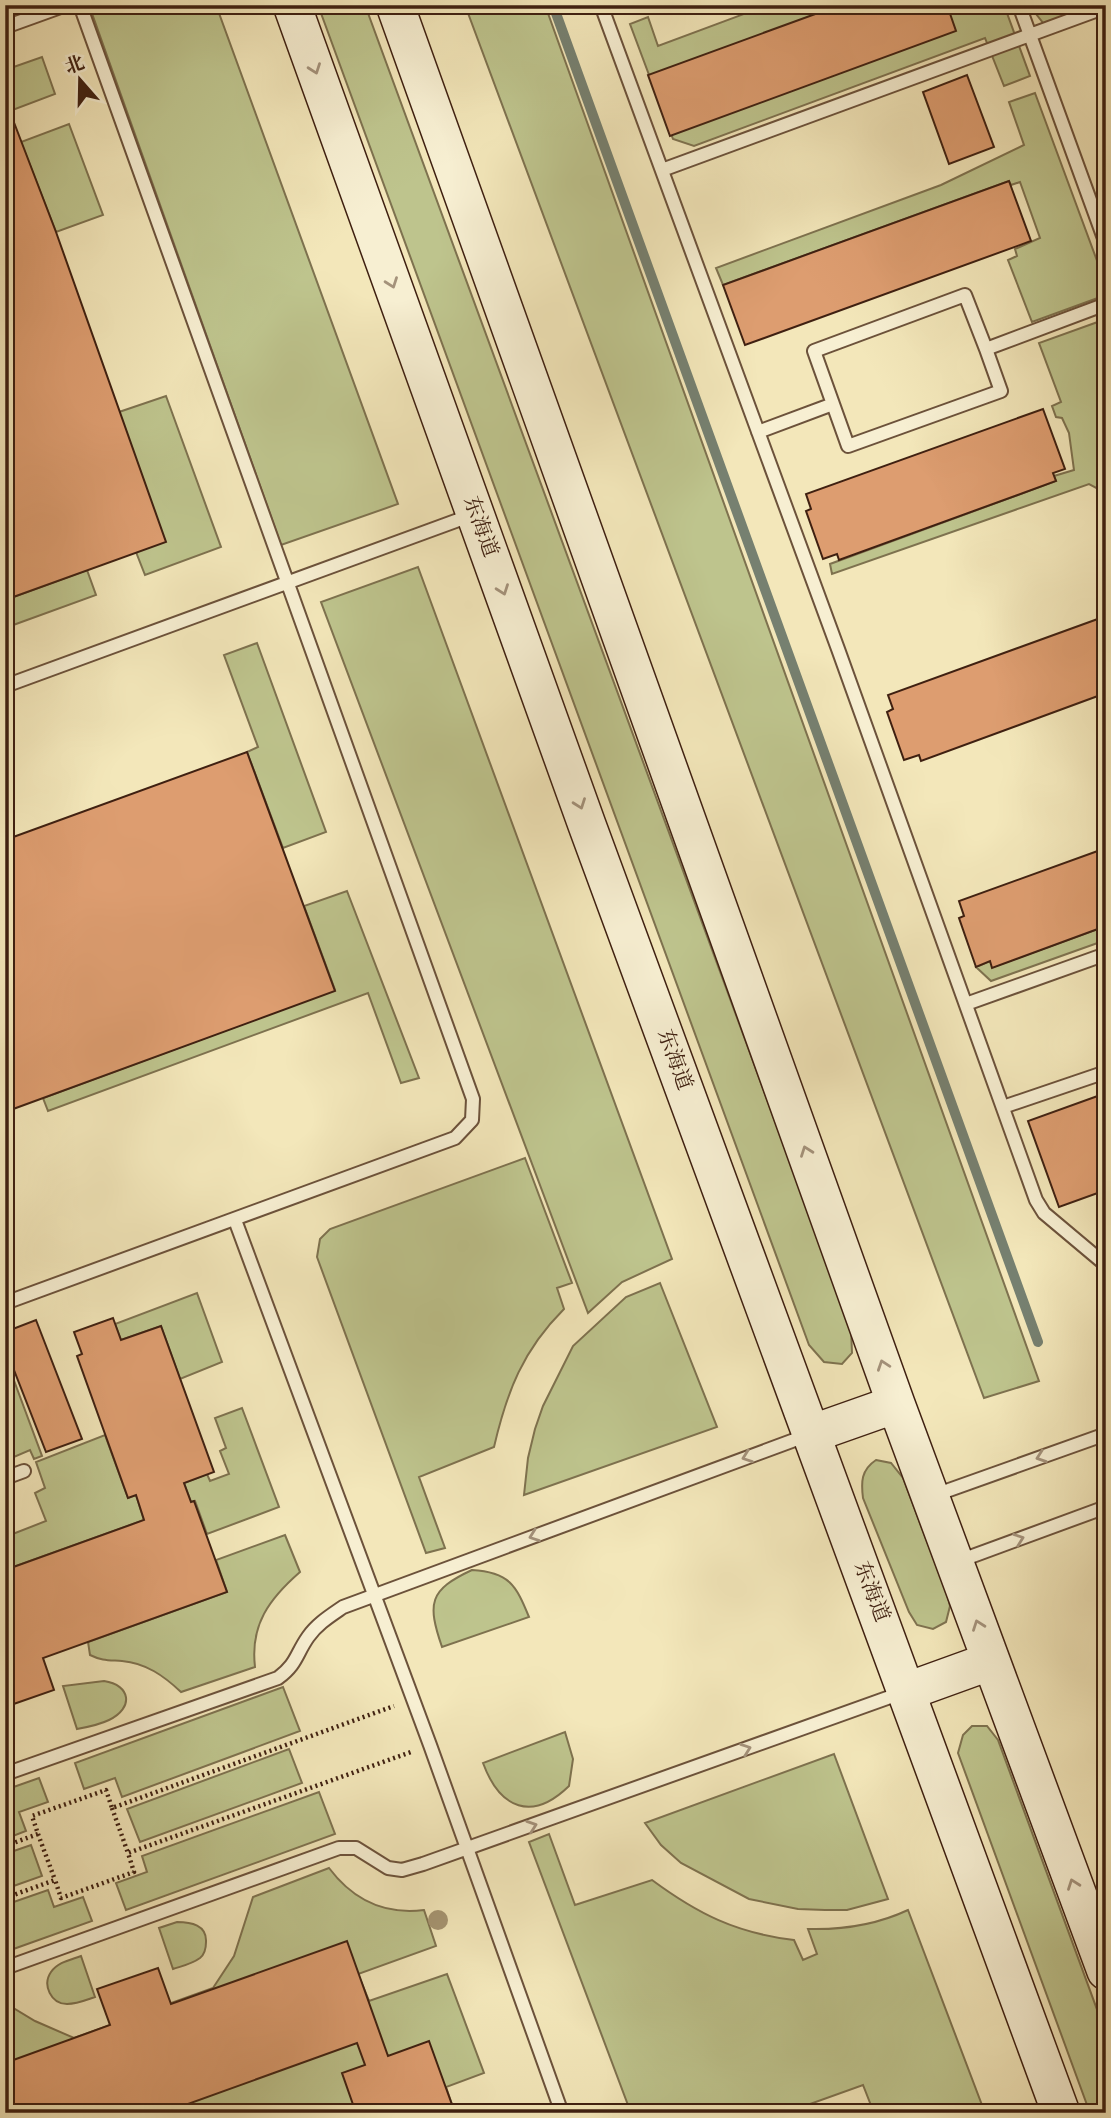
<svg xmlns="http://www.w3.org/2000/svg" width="1111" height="2118" font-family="'IM FELL English','Noto Serif SC',serif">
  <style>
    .green { fill: #bec48d; stroke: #7e724f; stroke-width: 2 }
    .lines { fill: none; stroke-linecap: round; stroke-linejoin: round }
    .stream { stroke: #768070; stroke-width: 10 }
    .building { fill: #dd9d70; stroke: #3f2011; stroke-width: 2 }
    .service-casing { stroke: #6c523b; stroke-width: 16 }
    .secondary-casing { stroke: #3f2011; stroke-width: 40 }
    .path { stroke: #3f2011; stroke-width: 4.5; stroke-dasharray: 2 3.5; stroke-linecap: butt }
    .service { stroke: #f7efd2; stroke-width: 12 }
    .secondary { stroke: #f7efd2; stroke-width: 37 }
    .tree { fill: #a59471 }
    .oneway { stroke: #a4927b }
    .labels { text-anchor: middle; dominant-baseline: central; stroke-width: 6; stroke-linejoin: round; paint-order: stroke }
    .street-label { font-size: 21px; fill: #3f2011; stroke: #f7efd2 }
  </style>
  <rect width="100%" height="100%" fill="#f3e7ba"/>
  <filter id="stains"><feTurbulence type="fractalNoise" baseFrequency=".00286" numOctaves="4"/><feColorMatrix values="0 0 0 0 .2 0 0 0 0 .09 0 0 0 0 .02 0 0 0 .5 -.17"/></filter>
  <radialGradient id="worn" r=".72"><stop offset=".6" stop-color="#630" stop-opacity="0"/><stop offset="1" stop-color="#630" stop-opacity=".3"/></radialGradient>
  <path class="green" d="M89,5H216L398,504L281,545Z
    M318,5H365L851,1328L852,1353L842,1364L824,1362L809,1345Z
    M465,5H545L1039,1381L984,1398Z
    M768,5H1004L1030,76L1004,86L985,38L694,146L673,139L630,24L648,17L658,46Z
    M1029,5H1095L1044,24Z
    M42,57L55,94L10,111L5,99V70Z
    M1035,93L1106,285V295L1032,322L1008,260L1017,256L1015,249L1040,238L1020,182L1011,185L1009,181L723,285L716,268L941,185L1024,145L1009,102Z
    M69,124L103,215L56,232L21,142Z
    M1106,319V493L1089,484L832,574L830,564L1056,481L1054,476L1074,470L1069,433L1062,418L1056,417L1052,406L1061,402L1039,343Z
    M166,396L221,547L145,575L136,552L119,412Z
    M418,567L672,1259L622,1282L588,1313L321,602Z
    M87,570L96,595L5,628V600Z
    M257,643L326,832L283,848L247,752L258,747L224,655Z
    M347,891L419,1078L401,1083L368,993L48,1111L43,1098L335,990L304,906Z
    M1106,926V940L991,981L976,967L990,961L993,967Z
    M525,1158L572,1283L557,1288L564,1309C523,1350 507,1391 494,1447L419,1477L445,1548L426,1553L317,1257L320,1239L330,1229Z
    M660,1283L717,1427L524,1495L528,1458L535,1429L543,1406L573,1346L626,1297Z
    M197,1293L222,1362L180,1379L161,1326L121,1340L115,1324Z
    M6,1359L42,1456L34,1459L30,1450L14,1457L5,1432Z
    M242,1408L279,1507L207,1534L195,1501L191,1502L184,1483L207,1474L210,1481L229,1474L220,1451L226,1448L215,1418Z
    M105,1435L128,1498L136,1495L144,1520L5,1570V1537L46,1521L35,1493L45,1488L36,1462Z
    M876,1460L891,1463L903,1478L947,1594L950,1606L946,1622L933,1629L917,1625L909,1612L863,1498C861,1482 861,1470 876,1460Z
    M285,1535L300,1572C269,1599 250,1625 255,1667L181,1692C164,1676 146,1663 122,1661C110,1660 102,1661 90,1655L88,1642L227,1592L216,1560Z
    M472,1570C509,1572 516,1585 529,1617L442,1647C427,1603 429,1590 472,1570Z
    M104,1681C131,1685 134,1708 109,1720C99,1725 88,1727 77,1729L63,1686Z
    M283,1687L300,1731L122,1797L115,1778L84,1789L75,1763Z
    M972,1726H987L998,1740L1106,2034V2113H1090L958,1753L963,1735Z
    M565,1732L573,1759L569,1786C532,1822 500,1809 483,1763Z
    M289,1749L302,1783L140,1842L127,1809Z
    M834,1754L888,1899L847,1910H825L798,1909L749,1899L681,1863L661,1845L645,1823Z
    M39,1778L48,1802L19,1812L26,1831L5,1839V1790Z
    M319,1792L335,1834L126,1910L116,1883L147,1872L142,1856Z
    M549,1834L575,1905L652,1880C698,1914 736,1933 794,1940L803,1960L817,1954L808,1929C844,1930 876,1925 908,1910L985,2113H874L863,2085L785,2113H631L529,1842Z
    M31,1845L42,1876L5,1889V1854Z
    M329,1868C353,1900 384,1915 424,1910L436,1946L358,1974L369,2001L447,1974L484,2073L446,2087L455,2113H5V2003L35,2021L74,2038L213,1988L234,1956L253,1897Z
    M48,1890L54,1907L83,1897L92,1921L5,1952V1905Z
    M177,1922C191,1922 207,1925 206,1942C206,1949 205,1954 200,1958C192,1964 182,1966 173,1969L159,1928Z
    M81,1956L95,1997C86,2000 77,2004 67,2004C51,2004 42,1985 51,1972C58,1962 70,1960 81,1956Z"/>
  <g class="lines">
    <path class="stream" d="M553,5L1038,1342"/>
  </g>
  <path class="building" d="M840,5H947L956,31L670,136L648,75Z
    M967,75L994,147L949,164L923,92Z
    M5,99L56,232L166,542L5,600Z
    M1009,181L1031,241L745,345L723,285Z
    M1043,409L1065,469L1053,473L1056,481L839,560L837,554L823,559L806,511L811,509L806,494Z
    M1106,616V693L921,761L919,755L904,760L887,712L893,709L888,695Z
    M247,752L335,991L5,1112V840Z
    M1106,848V926L992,968L990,961L976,967L959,918L964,916L959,901Z
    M1106,1093V1190L1059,1207L1028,1121Z
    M113,1318L121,1340L161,1326L214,1472L184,1483L191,1502L194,1501L227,1592L43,1658L54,1690L5,1707V1570L144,1520L136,1495L128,1498L77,1356L82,1354L74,1332Z
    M36,1320L82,1439L46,1452L5,1347V1332Z
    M347,1941L388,2056L429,2041L455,2113H356L342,2073L365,2065L357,2043L163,2113H5V2063L110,2025L97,1989L158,1968L171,2004Z"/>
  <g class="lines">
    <g class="service-casing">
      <path id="service" d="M601,5L838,649L1036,1200L1044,1213L1106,1265
        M1019,5L1106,244
        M5,27L66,5
        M662,170L1106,7
        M986,349L1001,391L848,446L814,351L965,295L986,349L1106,304
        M758,432L833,404
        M5,686L472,515
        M966,1004L1106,954
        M1003,1107L1106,1072
        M235,1220L430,1745L562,2113
        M5,1303L455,1138L472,1120L473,1099L80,5
        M5,1478L24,1471
        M935,1495L1106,1434
        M959,1561L1106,1507
        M5,1774L278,1678C297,1664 296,1654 308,1637C317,1624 330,1616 343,1607L808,1435
        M5,1968L339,1848H356L388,1868L402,1870L423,1864L904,1692"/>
    </g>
    <g class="secondary-casing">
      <path id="secondary" d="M292,5L587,825L1061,2113
        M395,5L896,1404L1106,1971
        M811,1434L896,1404
        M908,1691L991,1661"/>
    </g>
    <path class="path" d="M112,1808L128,1853
      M38,1834L55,1880
      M5,1846L38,1834L32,1816L106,1790L112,1808L394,1706
      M5,1898L55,1880L61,1898L134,1872L128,1853L411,1752"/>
    <use href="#service" class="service"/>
    <use href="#secondary" class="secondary"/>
  </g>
  <circle class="tree" cx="438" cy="1920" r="10"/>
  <defs><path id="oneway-chevron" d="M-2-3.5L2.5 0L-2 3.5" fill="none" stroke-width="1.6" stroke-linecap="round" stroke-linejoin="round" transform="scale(1.75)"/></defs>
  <g class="oneway">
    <use href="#oneway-chevron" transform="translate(315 69) rotate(70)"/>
    <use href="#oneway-chevron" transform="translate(392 283) rotate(70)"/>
    <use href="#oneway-chevron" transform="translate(503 590) rotate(70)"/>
    <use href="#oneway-chevron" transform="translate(580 804) rotate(70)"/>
    <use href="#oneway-chevron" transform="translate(806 1151) rotate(-110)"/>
    <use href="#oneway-chevron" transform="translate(883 1365) rotate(-109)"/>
    <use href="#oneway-chevron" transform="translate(747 1457) rotate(160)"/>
    <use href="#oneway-chevron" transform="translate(1041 1457) rotate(161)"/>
    <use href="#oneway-chevron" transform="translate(534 1536) rotate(160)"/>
    <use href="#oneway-chevron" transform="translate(1019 1539) rotate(-20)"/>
    <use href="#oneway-chevron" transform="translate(978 1625) rotate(-110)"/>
    <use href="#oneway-chevron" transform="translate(746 1749) rotate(-20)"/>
    <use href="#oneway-chevron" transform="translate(532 1826) rotate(-19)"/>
    <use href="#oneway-chevron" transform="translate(1073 1884) rotate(-110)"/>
  </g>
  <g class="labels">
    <g class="street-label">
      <text transform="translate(480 527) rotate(70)">东海道</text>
      <text transform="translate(674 1060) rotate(70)">东海道</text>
      <text transform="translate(871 1592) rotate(69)">东海道</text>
    </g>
  </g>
  <rect width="1111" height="2118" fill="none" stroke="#f3e7ba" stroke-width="28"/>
  <rect x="7" y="7" width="1097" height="2104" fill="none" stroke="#3f2011" stroke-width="3.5"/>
  <rect x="14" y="14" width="1083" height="2090" fill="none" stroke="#3f2011" stroke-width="2"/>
  <g transform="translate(80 80) rotate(340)" stroke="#f7efd2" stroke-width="5" paint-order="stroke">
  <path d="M0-5L12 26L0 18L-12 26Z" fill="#3f2011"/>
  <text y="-10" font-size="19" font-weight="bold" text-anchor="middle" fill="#3f2011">北</text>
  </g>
  <rect width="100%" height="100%" filter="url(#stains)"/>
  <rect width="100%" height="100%" fill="url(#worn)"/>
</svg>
